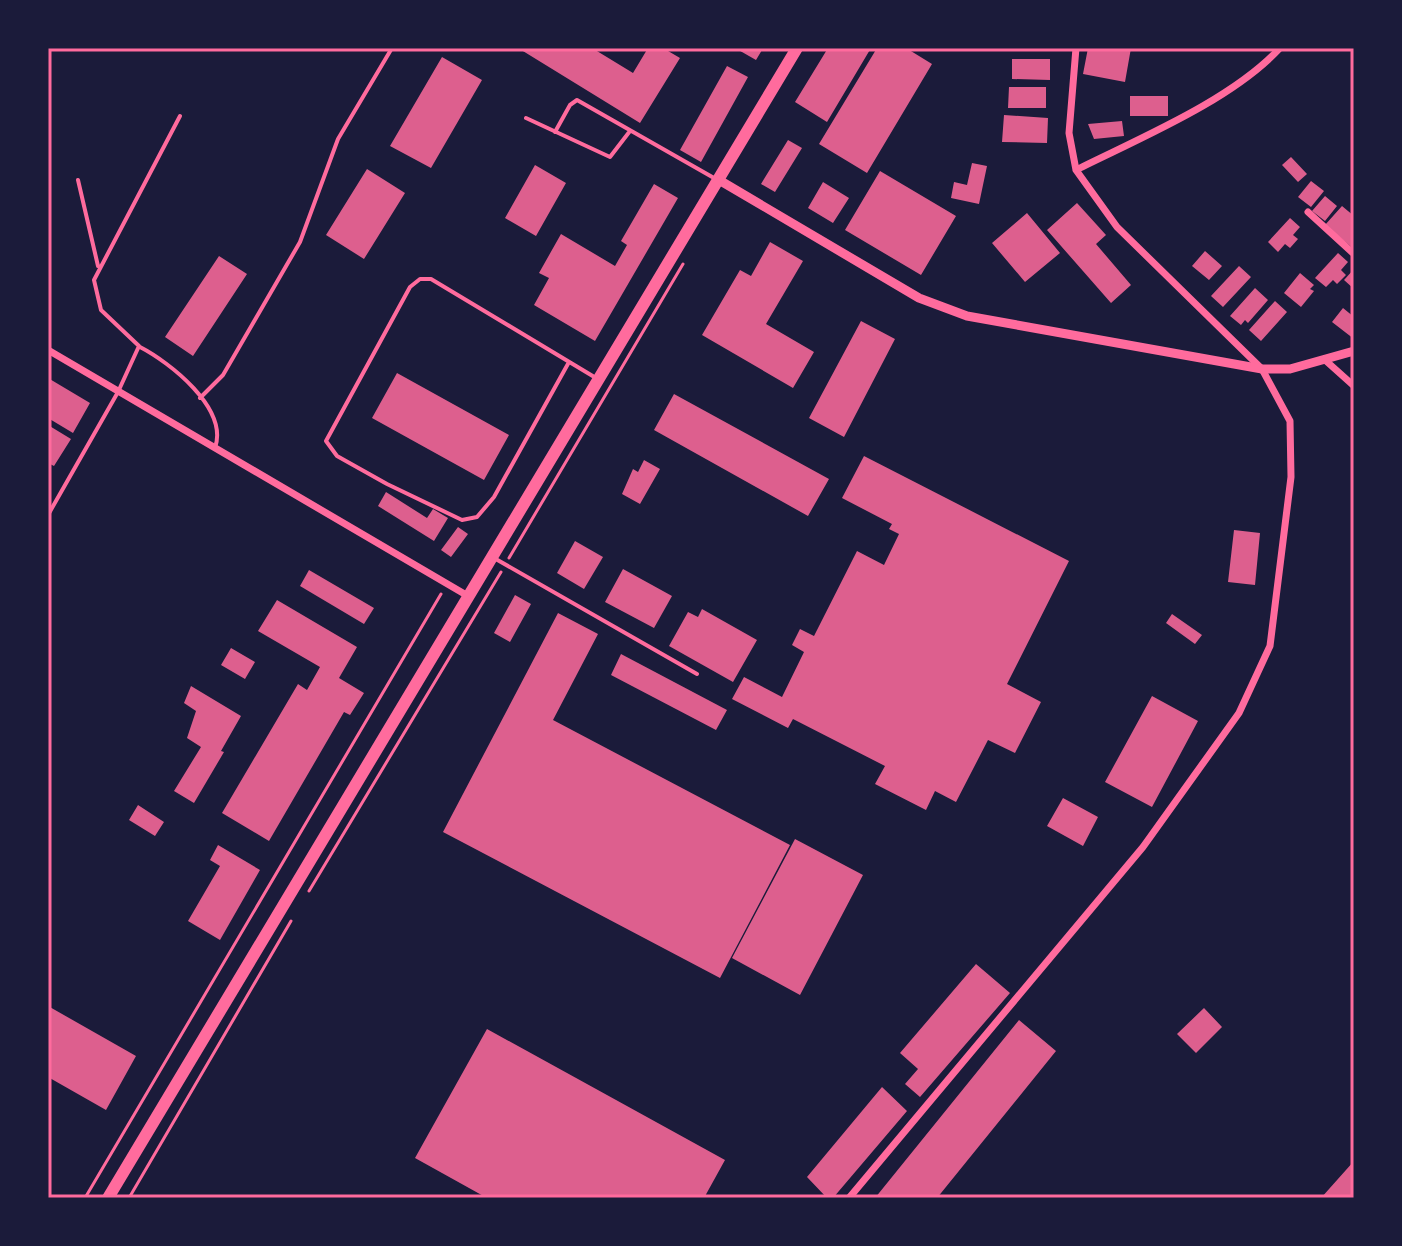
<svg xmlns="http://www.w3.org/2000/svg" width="1402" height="1246" font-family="'Source Serif 4',serif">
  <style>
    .building { fill: #dd5f8e }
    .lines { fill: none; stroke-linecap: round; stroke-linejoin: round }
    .path { stroke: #ff6b9d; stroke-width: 3 }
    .service { stroke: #ff6b9d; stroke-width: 4 }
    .minor { stroke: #ff6b9d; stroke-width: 7 }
    .tertiary { stroke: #ff6b9d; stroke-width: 9 }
    .primary { stroke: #ff6b9d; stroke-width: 12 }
    .neatline { fill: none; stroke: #ff6b9d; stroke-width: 3 }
  </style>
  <rect width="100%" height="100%" fill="#1b1b3a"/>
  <path class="building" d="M518,48H592L633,73L648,48H663L680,58L640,123Z
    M735,48H759L762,50L756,60Z
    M828,48H871L827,122L795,102Z
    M877,48H906L932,64L867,173L819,144Z
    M1088,48H1131L1125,82L1083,74Z
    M442,57L482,80L431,168L390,146Z
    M1012,59H1050V80L1012,79Z
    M727,66L748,77L701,162L680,150Z
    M1009,87H1046V108H1008Z
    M1130,96H1168V116H1130Z
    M1004,115L1048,118L1047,143L1002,142Z
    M1122,121L1124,136L1094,139L1088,124Z
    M788,140L802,148L775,192L761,184Z
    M1291,157L1307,174L1298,182L1282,165Z
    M972,163L987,166L979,204L951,198L954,182L967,185Z
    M535,165L566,183L536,236L505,218Z
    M367,169L405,193L364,259L326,235Z
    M880,171L956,216L921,275L845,230Z
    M1311,181L1324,191L1311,207L1298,197Z
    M823,182L849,198L833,223L808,208Z
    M654,184L678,198L595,341L534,305L549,278L539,273L561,234L615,266L627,245L621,241Z
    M1325,196L1337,206L1325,221L1312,211Z
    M1077,203L1106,235L1096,244L1131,285L1111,303L1047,230Z
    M1342,206L1354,216V249L1325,225Z
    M1027,213L1060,253L1025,282L992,243Z
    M1290,218L1300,227L1293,235L1298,239L1290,248L1285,244L1278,252L1268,242Z
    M770,242L803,261L766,324L814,352L793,388L702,335L740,270L751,276Z
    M1205,251L1222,266L1209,280L1192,266Z
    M1338,253L1348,262L1341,270L1346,275L1337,284L1333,280L1326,287L1315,278Z
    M219,256L247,274L193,356L165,337Z
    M1239,266L1251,277L1223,307L1211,296Z
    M1354,269V289L1344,280Z
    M1300,273L1314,285L1310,289L1314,291L1301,307L1284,293Z
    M1255,288L1268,300L1248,323L1245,320L1241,325L1230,316Z
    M1275,301L1287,312L1261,341L1249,330Z
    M1343,308L1354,317V339L1332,322Z
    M861,321L895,339L844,437L809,418Z
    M397,373L509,435L484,480L372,418Z
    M48,378L90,403L73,433L48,418Z
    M674,394L829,479L808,516L654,430Z
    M48,425L71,439L54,466L48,463Z
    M864,456L1069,561L1007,684L1041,702L1015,753L988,740L956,802L935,791L926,810L875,784L885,766L793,719L788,728L732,699L744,677L782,697L804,652L792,645L800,629L814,636L857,551L884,565L899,534L889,529L892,524L842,498Z
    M644,460L660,469L640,504L622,494L633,469L638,472Z
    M386,492L427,518L433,509L448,518L434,541L378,506Z
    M458,527L468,534L451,557L441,550Z
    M1234,530L1260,533L1255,585L1228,582Z
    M575,541L603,557L584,589L557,573Z
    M623,569L672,596L654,628L605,602Z
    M309,570L374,608L364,624L300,586Z
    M515,595L531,604L510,642L494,633Z
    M277,600L357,647L339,678L364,693L350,715L344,712L269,841L222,813L298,684L307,690L320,667L258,631Z
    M702,609L757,640L733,682L669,646L688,612L698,617Z
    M558,613L598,634L553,720L790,845L720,978L443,832Z
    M1172,614L1202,635L1195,644L1166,623Z
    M231,648L255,662L245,679L221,665Z
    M621,654L727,710L716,730L611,675Z
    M191,686L241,716L221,751L224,752L194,803L174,791L201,747L187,738L196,711L184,703Z
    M1152,696L1198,721L1152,807L1105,782Z
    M1063,798L1098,817L1083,846L1047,826Z
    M138,805L164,822L155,836L129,820Z
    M795,839L863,875L800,995L732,958Z
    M218,845L260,870L220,940L188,921L220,866L210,860Z
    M976,964L1010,993L920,1097L905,1084L918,1069L900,1053Z
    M48,1006L136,1056L106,1110L48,1077Z
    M1204,1008L1222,1027L1196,1053L1177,1034Z
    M1019,1020L1056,1051L937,1198H875Z
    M487,1029L725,1160L704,1198H487L415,1158Z
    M882,1087L907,1111L833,1198H827L807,1177Z
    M1354,1161V1198H1321Z"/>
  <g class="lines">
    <path class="path" d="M509,558L683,264
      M309,891L501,572
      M85,1198L441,594
      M129,1198L291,921"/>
    <path class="service" d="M526,118L610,157L630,131
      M555,132L570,105L577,100L714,178
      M78,180L98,266
      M140,347C169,362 229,408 215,448
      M569,362L494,497L477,517L462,520L387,484L337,456L326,441L410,287L420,279H431L596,378
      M200,398L223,375L300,242L338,139L392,48
      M48,515L118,392L139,346L101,310L94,280L180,116
      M494,558L697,674"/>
    <path class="minor" d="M1076,170C1140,138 1232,100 1280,48
      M1308,212L1354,254
      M48,350L468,596
      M1325,360L1354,386
      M849,1198L1143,847L1239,713L1270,646L1291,477L1290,421L1262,369L1117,227L1076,170L1069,133L1076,48"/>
    <path class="tertiary" d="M719,180L919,298L967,316L1262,369H1290L1354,351"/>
    <path class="primary" d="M108,1198L797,48"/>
  </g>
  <rect width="1402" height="1246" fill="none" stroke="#1b1b3a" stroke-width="100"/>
  <rect x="50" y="50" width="1302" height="1146" class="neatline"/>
</svg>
